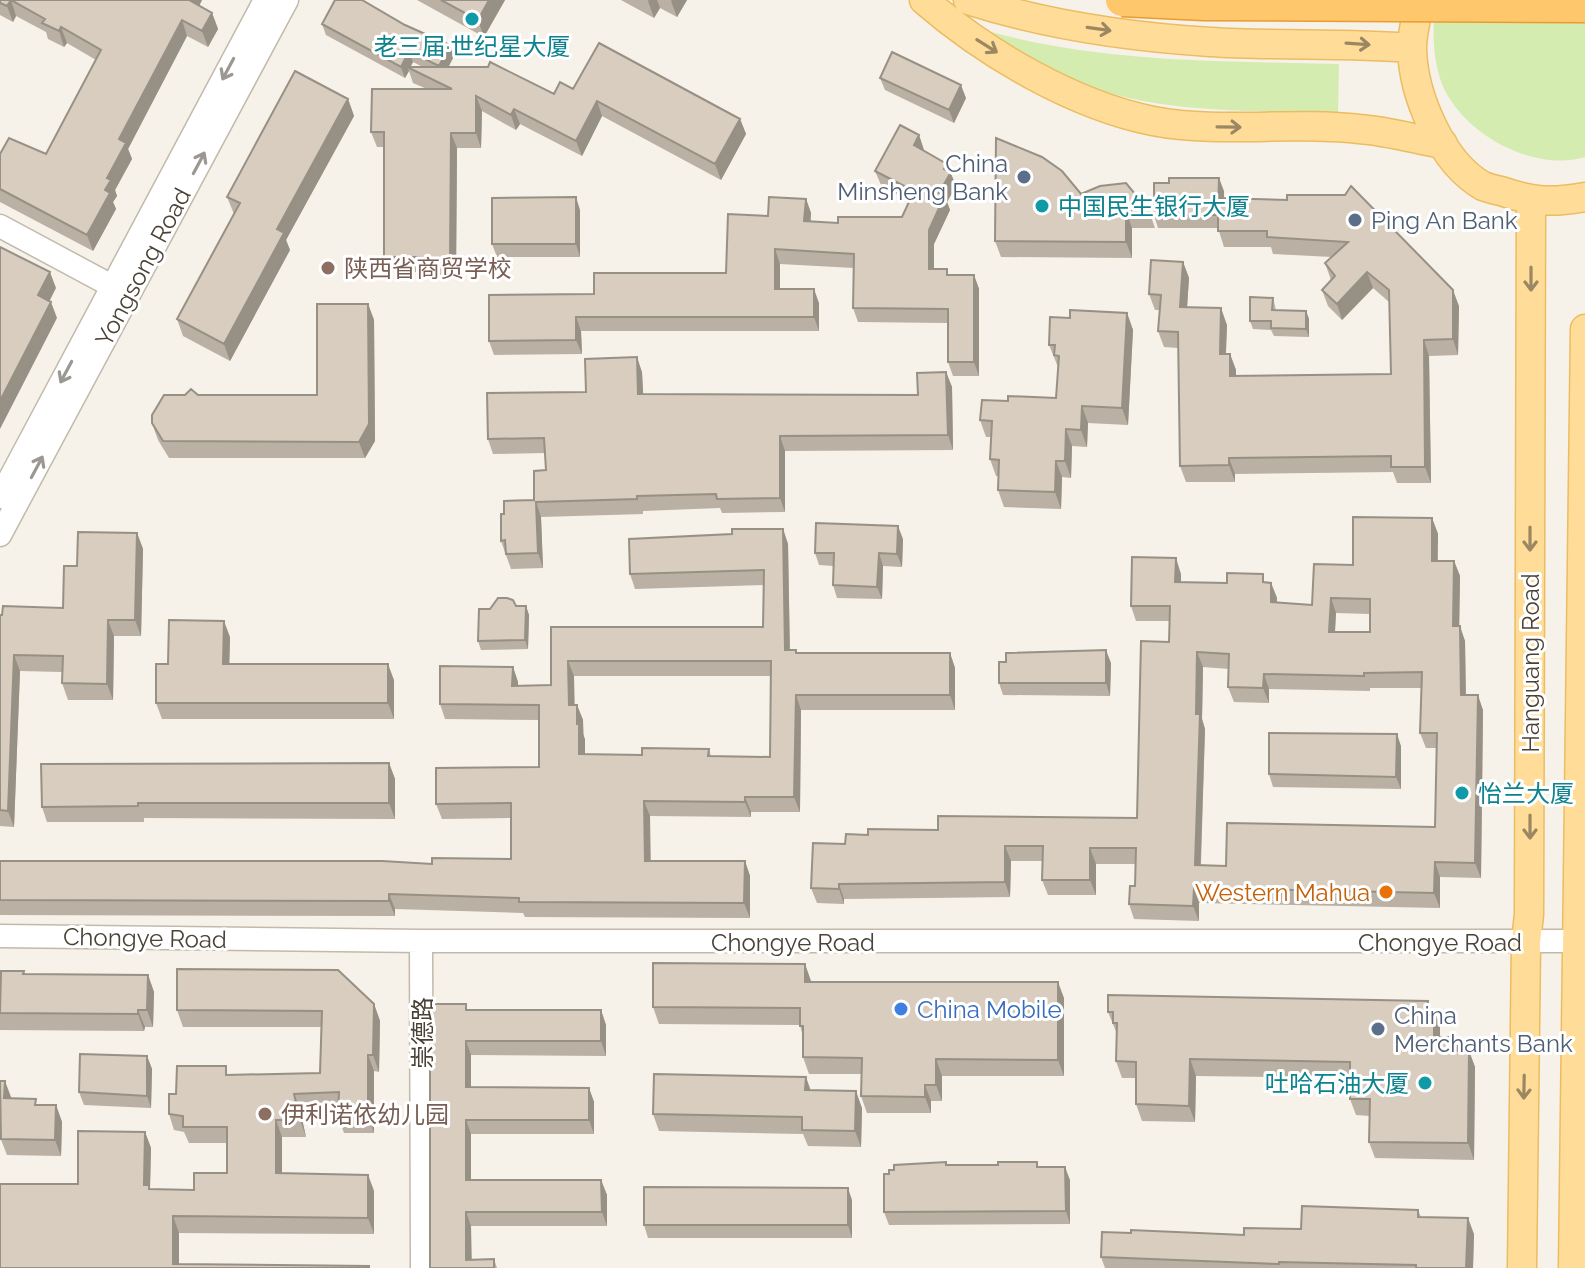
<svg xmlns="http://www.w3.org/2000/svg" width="1585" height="1268" font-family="Raleway,'Noto Sans SC',sans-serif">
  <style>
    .green { fill: #d4ecb0 }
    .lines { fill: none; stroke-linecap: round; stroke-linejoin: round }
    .minor-casing { stroke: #c2b9ab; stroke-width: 25 }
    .major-casing { stroke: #ecbc61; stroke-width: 31 }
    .minor { stroke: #fff; stroke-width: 22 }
    .major { stroke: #fd9; stroke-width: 28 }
    .highway-bridge-casing { stroke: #e89c31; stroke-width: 35; stroke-linecap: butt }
    .highway-bridge { stroke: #ffc76b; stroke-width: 32 }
    .wall { fill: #bab0a3; fill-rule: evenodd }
    .shaded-wall { fill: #979085 }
    .building { fill: #d8cdbe; stroke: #979085; stroke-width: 2; fill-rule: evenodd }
    .oneway { stroke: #9b8863 }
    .oneway2 { stroke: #9b9791 }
    .culture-dot { fill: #0f9aa8; stroke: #fff; stroke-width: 3 }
    .service-dot { fill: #5c6f8a; stroke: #fff; stroke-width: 3 }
    .education-dot { fill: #8d6e63; stroke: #fff; stroke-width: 3 }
    .food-dot { fill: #e8710a; stroke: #fff; stroke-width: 3 }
    .shop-dot { fill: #3f7fe0; stroke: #fff; stroke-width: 3 }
    .labels { text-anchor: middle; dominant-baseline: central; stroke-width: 6; stroke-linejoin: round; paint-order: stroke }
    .culture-label { font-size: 24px; fill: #0d838f; stroke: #fff; text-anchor: start }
    .service-label { font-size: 24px; fill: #4e5e75; stroke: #fff; text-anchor: start }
    .street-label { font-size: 24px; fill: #4a4237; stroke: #fff }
    .education-label { font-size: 24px; fill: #785e54; stroke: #fff; text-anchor: start }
    .food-label { font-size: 24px; fill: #c56008; stroke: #fff; text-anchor: end }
    .shop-label { font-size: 24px; fill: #366cbe; stroke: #fff; text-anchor: start }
  </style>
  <rect width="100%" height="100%" fill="#f6f1e9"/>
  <path class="green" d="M1585,0V157C1533,173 1462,133 1442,84C1432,57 1433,32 1435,4Z
    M984,30C1099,63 1219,61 1339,64L1338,113C1242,110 1135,116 1047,68C1025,57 1005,43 984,30Z"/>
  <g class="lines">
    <g class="minor-casing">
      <path id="minor" d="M0,226L123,292
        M0,497L265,0
        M0,535L287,0
        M0,936L421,941H1585
        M421,941L422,1268"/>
    </g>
    <g class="major-casing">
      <path id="major" d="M924,0C985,53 1073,105 1153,121C1220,134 1292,121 1359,129C1387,131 1415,139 1443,144
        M968,0C1046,25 1129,37 1210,42C1277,46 1344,43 1412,48
        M1420,0C1417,15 1412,33 1412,48C1413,95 1441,162 1483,186C1488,188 1496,190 1501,191C1533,202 1552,203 1585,197
        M1522,1268L1526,942L1529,914L1531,201
        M1573,1268L1585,329"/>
    </g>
    <use href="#minor" class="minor"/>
    <use href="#major" class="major"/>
    <g class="highway-bridge-casing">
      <path id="highway-bridge" d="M1122,0L1204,4L1585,6"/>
    </g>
    <use href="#highway-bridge" class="highway-bridge"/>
  </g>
  <path class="wall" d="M0,0H202L199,6L212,13L218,29L208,47L187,36L128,149L132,159L115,190L117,196L113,202L116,209L93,251L0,202V154H46L96,60L67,43L64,47L48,39L46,32L16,16L13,22L0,15Z
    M417,0H505L484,37Z
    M621,0H687L677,17L660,8L654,18Z
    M322,24L405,25L450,45L454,56L448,67L554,94L573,89L740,119L746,134L721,180L602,116L582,156L520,124L516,130L482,111L481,148H457L456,278L432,277L430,272H390L384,257V147H377L371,132L427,89L413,83L409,71L405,78L326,35ZM413,62L423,67H410Z
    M880,78L966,98L954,123L885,90Z
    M348,99L354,116L286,240L290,250L230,361L183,336L177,319L234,214L227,197Z
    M919,135L924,151L947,164L956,186L947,202L950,210L934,244V269L949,275H974L979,289V376H953L948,362V323L858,322L853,308L854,268L780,264V289L819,303V331H581L582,354L494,355L489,341L594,294L726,273L768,216L806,199L811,213L810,221L838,223L902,217L909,201L881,185L875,171Z
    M1224,191V198L1287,200L1459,306L1458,355L1429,356L1431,483H1397L1393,472L1235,474V482H1186L1180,466L1178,348L1164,347L1158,331L1160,310H1155L1149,294L1183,262L1189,278L1187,307L1227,325L1226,354H1230L1236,370V376L1391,374L1389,302L1373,288L1342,320L1328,306L1322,290L1331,280L1325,263L1332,257L1273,254L1271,247H1224L1218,228H1158L1154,215Z
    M1081,194L1149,211L1155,228H1132V258L1001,257L995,241Z
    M580,210V257H497L492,244Z
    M1273,298L1276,310L1306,311L1309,319V337L1274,336L1271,330L1253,329L1250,321Z
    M368,304L374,320L375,441L365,458H169L158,440L152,423L198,395H317Z
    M1127,313L1133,330L1128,425L1088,423L1087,447L1072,446L1071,478L1062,477L1061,509L1004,507L998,490L999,476H996L990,459L991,437H986L980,420L1008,401L1056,398L1058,367L1049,345L1070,318Z
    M642,372L643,394L918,395L946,372L952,387L953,450L785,451V512L722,513L720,508L643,511V514L541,517L543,568L511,569L501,541L504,514L534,500L546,470L545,453L493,454L488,439L586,392Z
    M1432,518L1438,534V561H1454L1460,576L1459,626L1465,641L1466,695L1483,710L1481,878L1440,877V908L1199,903V921L1134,919L1129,904L1135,886V864H1096V895H1048L1042,880L1043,861H1011L1010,897L844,899V904L817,903L811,888L845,844L868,835L1137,818L1169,642L1170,621H1136L1131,606L1181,574V582L1271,583L1277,598V603L1312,605L1353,565ZM1336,613L1370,614V632H1335ZM1203,667L1229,669L1228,687L1234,702L1269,703V689L1370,691V688H1421L1420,733L1426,748H1437L1435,827L1226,866L1201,865L1205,729L1202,719Z
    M783,529L788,544L790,650H796L797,653H950L955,668V710H801L800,812H751V817L650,816V861H745L750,876V918L525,917L523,913L395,909V916L0,915V861L432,864L511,859V818L442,819L436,804L539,767V720L445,719L440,704L513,667L518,682V686L551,685V627H763L764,585L635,589L630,574L732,534ZM574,676H771L770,757L711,756L709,749L642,755L585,754L583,720L577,705H574Z
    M137,533L143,549L141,636H114L113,700H68L62,683V672L20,671L14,827L0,826V615L63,608L77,566Z
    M903,539L902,567L883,566L882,599L837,598L833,585V566L819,565L815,553Z
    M516,606H526L529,615L528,649L481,650L478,641L490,609Z
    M230,637L229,664L394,680V719H162L156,703L168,664Z
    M1111,663L1110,696L1003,695L999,683Z
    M1401,746V789L1273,787L1269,774Z
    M389,763L395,779V819L144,818V822H47L42,807Z
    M805,964L811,982L1064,998V1076H942V1101H931V1113H867L861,1096L862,1074H809L803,1057V1037L800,1025L659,1024L653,1007Z
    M24,971L25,974L148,975L154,992L153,1027H145L144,1031L0,1030V977Z
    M1428,1001L1431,1010H1434L1440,1027V1037L1457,1046L1459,1051H1469L1475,1067L1474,1160L1375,1158L1369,1142L1370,1116L1356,1115L1350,1099V1078L1196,1076L1195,1122L1142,1121L1136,1104V1078H1122L1116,1061L1117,1034L1108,1012Z
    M374,1004L380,1021L379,1072L374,1071V1133H344L338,1116V1109L300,1110L306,1137H282V1173L368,1175L374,1191V1234L179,1233V1264L369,1266L370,1268H0L78,1184L145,1132L151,1148L150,1189L194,1190L227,1173V1143H189L184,1132L174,1130L169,1114L176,1094L229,1075L320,1073L321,1027H183L177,1010Z
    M468,1010H601L606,1025V1056L471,1055V1087L589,1088L594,1102V1134H471V1180H601L607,1195V1226H471V1260L494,1259L497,1268H430Z
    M147,1056L152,1069L151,1108L84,1105L79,1092Z
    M0,1081L11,1098L38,1105H56L62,1122L61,1156L7,1155L0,1137Z
    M810,1090L862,1108L861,1147L808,1146L803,1134L659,1131L653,1114Z
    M947,1165L1038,1167L1070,1180V1224L889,1225L884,1212L889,1174Z
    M852,1200V1238H648L644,1225Z
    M1418,1210L1421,1217L1474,1234L1473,1268H1105L1101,1257L1244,1235L1301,1229Z"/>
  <path class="shaded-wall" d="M11,0L16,16L13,22L7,6Z
    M188,0H202L194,16Z
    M489,0H505L484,37L478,20Z
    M649,0H657L660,8L654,18L648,1Z
    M672,0H687L677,17L671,1Z
    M212,13L218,29L208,47L202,31Z
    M182,20L187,36L128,149L132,159L115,190L117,196L113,202L116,209L93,251L87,235L105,190L107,178L119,139Z
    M61,27L67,43L64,47L59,31Z
    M450,45L454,56L443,78L439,66Z
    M409,51L413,62L410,68L407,67L409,71L405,78L401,67Z
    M961,85L966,98L954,123L949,110Z
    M476,96L482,111L481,148L476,133Z
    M348,99L354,116L286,240L290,250L230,361L224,344L277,229Z
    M597,101L602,116L582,156L576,141Z
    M514,109L520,124L516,130L511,115Z
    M740,119L746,134L721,180L715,164Z
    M451,133L457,148L456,278L450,262Z
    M919,135L924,150L919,160L914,145Z
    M947,164L956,186L947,202L950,210L934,244V283L929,269V230L944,169Z
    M1219,178L1224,191L1223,228L1219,215Z
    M576,197L580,210V257L576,244Z
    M806,199L811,213L810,235L804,221Z
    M1126,211L1132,228V258L1126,242Z
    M775,249L780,264V303L775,289Z
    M1183,262L1189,278L1186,323L1180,307Z
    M50,272L56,288L44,312L38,295Z
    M1367,272L1373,288L1342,320L1337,304Z
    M974,275L979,289V376L974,362Z
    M814,289L819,303V331L814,317Z
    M1453,290L1459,306L1458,355L1453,339Z
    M51,302L57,318L0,429V401Z
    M368,304L374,320L375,441L365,458L359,442Z
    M1221,308L1227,325L1225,371L1220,354Z
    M1306,311L1309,319V337L1306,329Z
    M1127,313L1133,330L1128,425L1122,408Z
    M576,317L581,331L582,354L576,340Z
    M1424,340L1429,356L1431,483L1425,467Z
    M1230,354L1236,370V392L1230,376Z
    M637,357L642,372L644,409L638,394Z
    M946,372L952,387L953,450L948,435Z
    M1082,406L1088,423L1087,447L1081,430Z
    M1066,429L1072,446L1071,478L1065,461Z
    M780,436L785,451V512L780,498Z
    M1229,458L1235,474V482L1229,465Z
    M1056,461L1062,477L1061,509L1055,492Z
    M536,502L541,517L543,568L538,553Z
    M1432,518L1438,534L1437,576L1432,561Z
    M898,526L903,539L902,567L897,554Z
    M783,529L788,544L790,665L785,650Z
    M137,533L143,549L141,636L135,620Z
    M879,553L883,566L882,599L877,587Z
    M1176,558L1181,574V597L1175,582Z
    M1454,561L1460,576L1459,641L1453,626Z
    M1271,583L1277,598L1276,618L1271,602Z
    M1331,598L1336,613L1334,647L1329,632Z
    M526,606L529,615L528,649L525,640Z
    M108,620L114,636L113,700L107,684Z
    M224,621L230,637L229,680L223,664Z
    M1460,626L1465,641L1466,710L1461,695Z
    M1106,650L1111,663L1110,696L1106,683Z
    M1197,652L1203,667L1202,719L1205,729L1200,880L1195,865Z
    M950,653L955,668V710L950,695Z
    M14,655L20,671L14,827L8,811Z
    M568,661L574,676L575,720L569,705Z
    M388,664L394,680V719L388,703Z
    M513,667L518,682V701L512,686Z
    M1264,674L1269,689V703L1263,688Z
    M796,695L801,710L800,812L794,797Z
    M1478,695L1483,710L1481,878L1475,863Z
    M577,705L583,720V734L585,739V769L579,754Z
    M1397,734L1401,746V789L1396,777Z
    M389,763L395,779V819L389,803Z
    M745,797L751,812V817L745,802Z
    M644,801L650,816L651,876L645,861Z
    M1005,846L1011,861L1010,897L1005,882Z
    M1090,848L1096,864V895L1090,880Z
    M745,861L750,876V918L744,903Z
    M1435,862L1440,877V908L1434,893Z
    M839,884L844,899V904L839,889Z
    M1194,888L1199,903V921L1193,906Z
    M389,894L395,909V916L389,901Z
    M805,964L811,981V999L805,982Z
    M148,975L154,992L153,1027L147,1010Z
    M1058,982L1064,998V1076L1058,1060Z
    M374,1004L380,1021L379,1072L373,1055Z
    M138,1010L145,1027L144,1031L138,1014Z
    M601,1010L606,1025V1056L601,1041Z
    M1434,1010L1440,1027V1054L1434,1037Z
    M466,1041L471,1055V1102L466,1087Z
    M1469,1051L1475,1067L1474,1160L1468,1143Z
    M368,1055L374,1071V1133L368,1116Z
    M147,1056L152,1069L151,1108L147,1096Z
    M936,1059L942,1076V1101L936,1085Z
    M1190,1059L1196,1076L1195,1122L1189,1106Z
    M806,1077L812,1094L805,1090Z
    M5,1081L11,1097L10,1115L4,1098Z
    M925,1085L931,1101V1113L925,1097Z
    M589,1088L594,1102V1134L589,1120Z
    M856,1091L862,1108L861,1147L855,1131Z
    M294,1094L300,1110L306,1137L300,1120Z
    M56,1105L62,1122L61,1156L55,1140Z
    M276,1120L282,1137V1189L276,1173Z
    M466,1120L471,1134V1195L466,1180Z
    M145,1132L151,1148L150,1188L155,1201L144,1185Z
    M1065,1167L1070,1180V1224L1066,1211Z
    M368,1175L374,1191V1234L368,1218Z
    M601,1180L607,1195V1226L602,1212Z
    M848,1188L852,1200V1238L848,1225Z
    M466,1212L471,1226L472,1268L466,1260Z
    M173,1216L179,1233V1268L173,1264Z
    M1468,1218L1474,1234L1473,1268H1466Z"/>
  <path class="building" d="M0,0H11L7,6L0,3Z
    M11,0H189L212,13L202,31L182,20L119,139L126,143L107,178L111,180L105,190L110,193L87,235L0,189V154L9,138L46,154L101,50L61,27L59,31L42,23L45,19Z
    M335,0H362L405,25L450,45L439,66L409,51L401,67L322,24Z
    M441,0H489L478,20Z
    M599,43L740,119L715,164L597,101L576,141L514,109L511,115L476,96V133H451L450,262H427V257H384V132H371L372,89H452L407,67H488L490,62L554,94L560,82L573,89Z
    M892,52L961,85L949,110L880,78Z
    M295,71L348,99L277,229L284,233L224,344L177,319L240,203L227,197Z
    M900,125L919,135L914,145L947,164L944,169L951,172L939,193L945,195L929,230V269H947V275H974V362H948V309L853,308L854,254L775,249V289H814V317H576V340L489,341V295L594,294V273H726L728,214L768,216L769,197L806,199L804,221L838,223V217H902L914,191L875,171Z
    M996,138L1042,157L1062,171L1081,194L1100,186L1126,183L1149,211H1126V242L995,241Z
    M1169,178H1219L1218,215H1154V183H1169Z
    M1351,186L1453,290V339L1424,340L1425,467H1391V456L1229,458V465L1180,466L1178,332L1158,331L1161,295L1149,294L1151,260L1183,262L1180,307L1221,308L1220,354H1230V376L1391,374L1389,290L1367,272L1337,304L1322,290L1335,276L1325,263L1348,242L1267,237V231H1218V198L1287,200V195H1345Z
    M576,197V244H492V198Z
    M0,247L50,272L38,295L51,302L0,401Z
    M1250,297L1273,298L1272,310L1306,311V329L1271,328V321H1250Z
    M317,304H368L369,424L359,442L163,441L152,423V415L164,395H185L191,389L198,395H317Z
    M1070,310L1127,313L1122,408L1082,406L1081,430L1066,429L1065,461H1056L1055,492L998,490L999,460L990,459L992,421L980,420L982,400L1008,401V396L1056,398L1059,356L1054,355L1055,345H1049L1050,317L1070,318Z
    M637,357L638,394L918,395L917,373L946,372L948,435L780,436V498L717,499L716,494L637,496V499L536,502L538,553L506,554L505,540L501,541V514H504V501L534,500V471L546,470L544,438L488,439L487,393L586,392L585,359Z
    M1353,517L1432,518V561H1454L1453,626H1460L1461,695H1478L1475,863L1435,862L1434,893L1194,888L1193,906L1129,904L1130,886H1135L1136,848H1090V880H1042L1043,846H1005V882L839,884V889L811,888L813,843L845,844L846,834L868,835V829L938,830V816L1137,818L1141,641L1169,642L1170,606H1131L1132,557L1176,558L1175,582L1227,583V573L1263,574V582L1271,583V602L1312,605L1314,564L1353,565ZM1331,598L1370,599V632H1329ZM1197,652L1229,654L1228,687L1263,688L1264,674L1364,676V673L1422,672L1420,733H1437L1435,827L1227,823L1226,866L1195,865L1200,714H1196Z
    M816,523L898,526L897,554L879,553L877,587L833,585L834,553H815Z
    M732,529H783L785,650H796V653H950V695H796L794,797H745V802L644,801L645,861H745L744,903L519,902V898L389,894V901L0,900V861H382L432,864V858L511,859V803L436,804V768L539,767V705L440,704V666L513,667L512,686L551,685V627H763L764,570L630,574L629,539L732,534ZM568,661H771L770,757L708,756L709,749L642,748V755L579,754V724H577V705H569Z
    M78,532L137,533L135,620H108L107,684L62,683L63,656L14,655L8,811L0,810V615H2L3,606L63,608L64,566H77Z
    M498,598H507L513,600L516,606H526L525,640L478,641L479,609H490Z
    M169,620L224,621L223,664H388V703H156V664H168Z
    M1106,650V683H999V662H1006V653Z
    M1269,733L1397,734L1396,777L1269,774Z
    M389,763V803H138V806L42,807L41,764Z
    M653,963L805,964V982H1058V1060L936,1059V1085H925V1097L861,1096L862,1058L803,1057V1026H800V1008L653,1007Z
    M177,969L338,970L374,1004L373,1055H368V1116H338L339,1092L294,1094L300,1120H276V1173L368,1175V1218L173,1216V1264L369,1266V1268H0V1184H78V1131L145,1132L144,1185H149V1189L194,1190V1173H227V1127H183V1116L169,1114V1094H176L177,1066H226V1075L320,1073L322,1011L177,1010Z
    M1,971H24L23,974L148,975L147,1010H138V1014L0,1013Z
    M1108,995L1428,1001L1427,1010H1434V1037H1452V1046H1457V1051H1469L1468,1143L1369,1142L1370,1099H1350V1062L1190,1059L1189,1106L1136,1104V1062L1116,1061L1117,1023H1113V1012H1108Z
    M430,1004H466V1010H601V1041H466V1087L589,1088V1120H466V1180H601L602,1212H466V1260L494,1259V1268H430Z
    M80,1054L147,1056V1096L79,1092Z
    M654,1074L806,1077L805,1090L856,1091L855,1131L802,1130V1117L653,1114Z
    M0,1081H5L4,1098L36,1099L35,1105H56L55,1140L1,1139Z
    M946,1162V1165H998V1162H1037V1167H1065L1066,1211L884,1212V1174H889V1170H894V1165Z
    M644,1187L848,1188V1225H644Z
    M1302,1206L1418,1210V1217L1468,1218L1466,1268H1416V1265L1279,1262V1264L1101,1257L1102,1232L1131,1233V1230L1244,1235V1228L1301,1229Z"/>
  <defs><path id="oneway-shaft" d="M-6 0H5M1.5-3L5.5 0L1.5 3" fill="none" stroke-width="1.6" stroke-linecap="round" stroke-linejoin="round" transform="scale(2)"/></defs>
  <g class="oneway">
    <use href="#oneway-shaft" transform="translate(1099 29) rotate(8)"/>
    <use href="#oneway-shaft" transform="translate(1358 44) rotate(4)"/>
    <use href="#oneway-shaft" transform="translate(987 46) rotate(32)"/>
    <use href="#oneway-shaft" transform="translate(1229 127) rotate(1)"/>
    <use href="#oneway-shaft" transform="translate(1531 279) rotate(90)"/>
    <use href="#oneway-shaft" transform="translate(1530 539) rotate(90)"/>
    <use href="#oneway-shaft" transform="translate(1530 827) rotate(90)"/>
    <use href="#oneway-shaft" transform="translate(1524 1087) rotate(91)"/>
  </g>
  <g class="oneway2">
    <use href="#oneway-shaft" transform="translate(228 69) rotate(118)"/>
    <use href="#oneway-shaft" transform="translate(199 163) rotate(-62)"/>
    <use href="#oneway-shaft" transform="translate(66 372) rotate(118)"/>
    <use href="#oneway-shaft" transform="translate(37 467) rotate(-62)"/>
  </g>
  <g class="culture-dot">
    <circle cx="472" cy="19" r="8"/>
    <circle cx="1042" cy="206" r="8"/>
    <circle cx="1462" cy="793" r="8"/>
    <circle cx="1425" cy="1083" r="8"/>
  </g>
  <g class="service-dot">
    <circle cx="1024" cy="177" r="8"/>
    <circle cx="1355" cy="220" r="8"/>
    <circle cx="1378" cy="1029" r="8"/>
  </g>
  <g class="education-dot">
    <circle cx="328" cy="268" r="8"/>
    <circle cx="265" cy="1114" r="8"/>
  </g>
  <circle class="food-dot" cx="1386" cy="892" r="8"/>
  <circle class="shop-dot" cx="901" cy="1009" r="8"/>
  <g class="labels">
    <g class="culture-label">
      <text x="472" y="46" text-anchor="middle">老三届·世纪星大厦</text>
      <text x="1058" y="206">中国民生银行大厦</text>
      <text x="1478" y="793">怡兰大厦</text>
      <text x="1409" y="1083" text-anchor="end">吐哈石油大厦</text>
    </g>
    <g class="service-label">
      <text x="1008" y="163" text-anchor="end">China<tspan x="1008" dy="28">Minsheng Bank</tspan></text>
      <text x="1371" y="220">Ping An Bank</text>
      <text x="1394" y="1015">China<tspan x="1394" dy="28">Merchants Bank</tspan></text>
    </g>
    <g class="street-label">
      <text transform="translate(143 267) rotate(-62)">Yongsong Road</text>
      <text transform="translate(1530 663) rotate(-90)">Hanguang Road</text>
      <text transform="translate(145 938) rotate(1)">Chongye Road</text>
      <text x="793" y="942">Chongye Road</text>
      <text x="1440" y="942">Chongye Road</text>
      <text transform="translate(422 1033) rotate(-90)">崇德路</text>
    </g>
    <g class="education-label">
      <text x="344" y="268">陕西省商贸学校</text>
      <text x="281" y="1114">伊利诺依幼儿园</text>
    </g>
    <g class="food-label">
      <text x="1370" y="892">Western Mahua</text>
    </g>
    <g class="shop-label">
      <text x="917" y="1009">China Mobile</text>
    </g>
  </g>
</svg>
